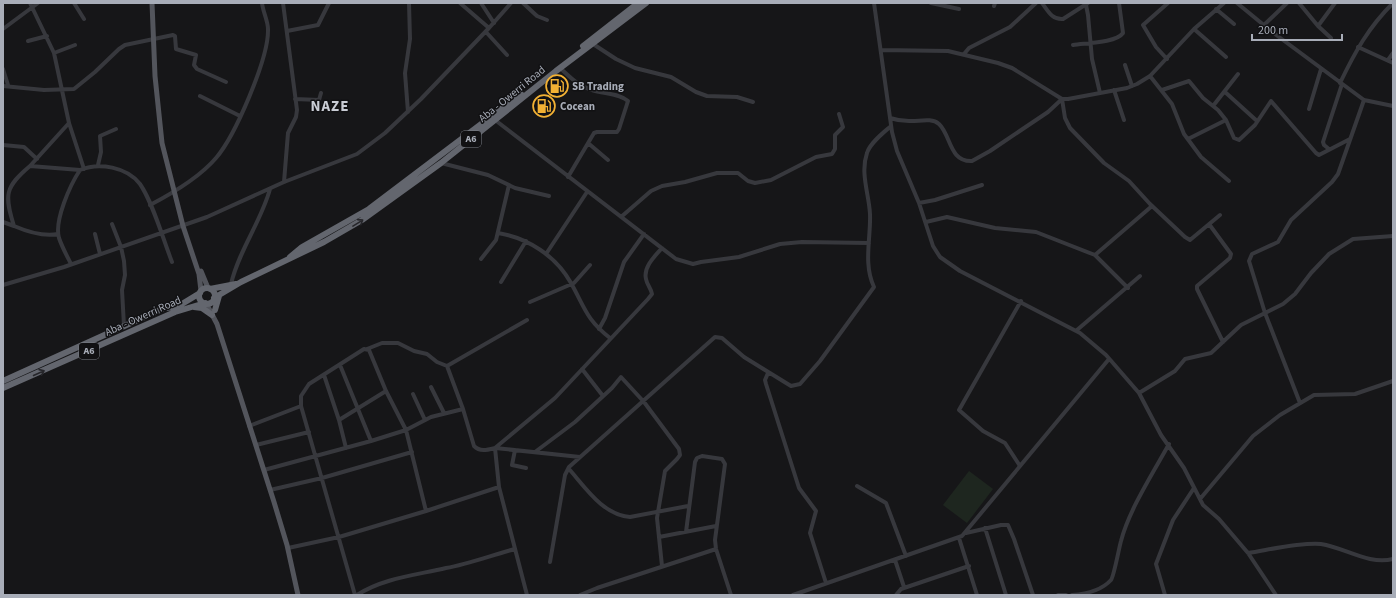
<svg xmlns="http://www.w3.org/2000/svg" width="1396" height="598" font-family="'Source Sans 3',sans-serif">
  <style>
    .green { fill: #1e261f }
    .lines { fill: none; stroke-linecap: round; stroke-linejoin: round }
    .minor { stroke: #37383d; stroke-width: 4 }
    .major { stroke: #53555c; stroke-width: 5 }
    .highway { stroke: #63666e; stroke-width: 6 }
    .oneway { stroke: #26262a }
    .labels { text-anchor: middle; dominant-baseline: central; stroke-width: 3; stroke-linejoin: round; paint-order: stroke }
    .shield { fill: #111113; stroke: #7b7e86; stroke-width: 1 }
    .shield-label { font-size: 10px; font-weight: bold; fill: #a8adb8 }
    .poi-label { font-size: 11px; font-weight: bold; fill: #a8adb8; stroke: #111113; text-anchor: start }
    .street-label { font-size: 11px; fill: #a8adb8; stroke: #111113 }
    .district-label { font-size: 15px; font-weight: bold; letter-spacing: 1px; fill: #c9ccd4; stroke: #111113 }
  </style>
  <rect width="100%" height="100%" fill="#161618"/>
  <path class="green" d="M969,471L993,489L967,523L943,505Z"/>
  <g class="lines">
    <path class="minor" d="M30,3L54,53L69,123L84,169
      M74,3L84,19
      M283,3L297,110L296,117L288,133L284,182
      M460,3L489,28
      M481,3L494,23
      M523,3L537,16L547,20
      M874,3L892,132L897,151L919,203L933,246L940,257L960,271L1080,333L1106,355L1139,393L1161,435L1184,468L1203,505L1219,519L1248,553L1276,595
      M931,3L959,9
      M1042,3C1048,11 1052,20 1063,19L1088,3
      M1237,3L1271,31L1364,100L1393,106
      M1299,3L1318,26L1331,38
      M1086,5L1088,15L1092,59L1100,93
      M994,6L995,3
      M1216,9L1234,24
      M1264,25L1287,3
      M1318,26L1335,3
      M3,29L38,3
      M1194,29L1226,57
      M287,31L318,25L329,3
      M486,32L507,55
      M28,41L47,36
      M593,44L616,59L635,68L671,77L696,92L707,96L737,97L753,102
      M1073,45C1085,43 1116,43 1123,33L1119,3
      M1358,47L1393,63
      M881,50L948,51L998,63L1012,68L1062,99H1068L1127,88L1137,84L1150,76L1194,29L1224,3
      M54,53L75,45
      M964,54L969,48L1010,27L1036,3
      M1167,59L1156,47L1143,25L1168,3
      M1388,60L1393,53
      M1125,65L1132,86
      M560,68C570,77 578,86 592,90C603,94 619,93 628,101L619,129L617,132H597L594,133L568,177
      M3,69L8,85
      M1150,76L1172,104L1184,134L1201,157L1229,181
      M1340,83C1355,52 1368,28 1393,3
      M3,86L44,90L74,89L95,72L119,49L125,45L173,35L175,36L176,49L196,55L194,65L197,69L226,82
      M1114,90L1124,120
      M1162,90L1189,81L1203,98L1218,110L1226,120L1188,139
      M1225,92L1257,121
      M200,96L240,116
      M295,99L319,100L321,93
      M1062,99L1065,118L1070,128L1104,163L1129,181L1150,204L1185,237L1190,240L1220,215
      M1213,106L1238,74
      M1309,109L1321,69
      M408,112L405,73L410,39L409,3
      M890,118C896,120 902,121 909,121C918,122 931,117 939,124C951,135 949,162 972,161L990,151L1048,112L1062,99
      M495,120L676,259L693,264L701,262L739,257L780,244L802,242L869,243
      M1226,120L1234,138L1239,140L1255,125L1271,101L1316,153L1319,155L1350,139
      M588,143L608,160
      M3,145L24,147L37,159
      M1329,149L1324,145L1323,142L1342,84
      M441,163L488,175L515,188L549,196
      M98,165L101,152L100,136L116,129
      M30,166L69,123
      M919,203L935,200L982,185
      M150,205C173,193 199,178 216,158C235,136 269,58 268,29C268,21 263,12 262,3
      M621,217L651,191L662,186L685,182L717,173H738L748,181L755,183L771,180L816,157L832,154L835,149V135L843,127L839,114
      M3,222L14,226
      M926,222L947,217L995,228L1036,232L1095,255L1128,288
      M112,224L121,247L124,261L125,275L122,290L124,326
      M1209,224L1231,254L1230,258L1197,286V289L1223,342
      M498,233C528,238 556,256 571,283C585,308 586,319 610,338
      M58,234C43,237 28,232 14,226C4,195 5,187 30,166L80,170
      M95,234L100,254
      M546,254L587,192
      M1095,255L1152,206
      M481,259L496,240L509,185
      M71,264C67,256 62,247 59,238C54,221 70,185 80,170C99,162 127,167 140,184C153,203 163,239 172,262
      M501,282L526,241
      M231,284C239,250 261,222 270,189
      M3,285L64,267L207,217L284,182L357,154L385,133L421,99L489,28L511,3
      M530,302L574,283L590,265
      M599,329L605,318L624,262L644,234
      M1077,330L1140,276
      M367,349L382,343H398L414,351L427,354L437,362L447,366L463,409L474,446C480,452 487,450 495,448L555,398L648,299L652,294C651,288 647,285 646,279C643,267 655,256 662,248
      M340,365L371,441
      M447,366L527,320
      M582,369L603,396
      M768,373L765,380L766,384L799,488L816,511L810,533L826,583
      M324,375L339,420L346,448
      M431,387L444,413
      M1139,393L1175,371L1185,359L1211,353L1241,325L1283,304L1295,294L1311,273L1329,254L1353,239L1393,236
      M413,394L425,420
      M1300,403L1265,313L1249,261L1252,254L1278,242L1291,220L1332,182L1338,174L1364,100
      M339,420L386,391
      M249,426L301,406L355,595
      M256,445L309,432
      M515,450L512,465L526,468
      M535,452L575,422L612,388L621,377L644,402L679,449L680,455L677,459L665,471L657,518L662,566
      M1020,466L1005,443L983,431L959,410L1021,301
      M569,469C585,487 603,515 630,517L688,506
      M264,470L371,441L406,430L431,417L463,409
      M857,486L886,503L906,556
      M270,490L322,478L412,452
      M1200,499L1253,436L1280,415L1314,395L1355,394L1393,381
      M426,511L499,487
      M985,528L1006,595
      M686,532L695,462L697,458L702,456L722,459L725,464L715,540L716,549L731,595
      M966,533L1001,525H1008L1014,539L1033,595
      M659,537L716,526
      M959,538L977,595
      M288,548L339,537L426,511L406,430L386,391L369,350L364,349L309,384L301,396V406
      M1248,553C1268,550 1301,542 1321,544C1346,548 1368,565 1393,559
      M895,560L904,587
      M550,562L565,475L569,467L715,337L722,338L744,357L791,386L800,384L820,361L874,287C863,264 871,238 870,214C869,194 860,173 867,153C870,143 883,133 891,126
      M357,595C383,578 417,575 446,568C469,564 492,555 515,549
      M527,595L499,487L495,448L580,457
      M580,595L597,588L716,549
      M793,595L962,536L1109,359
      M896,595L901,589L969,566
      M1058,595H1066
      M1072,595C1086,594 1101,591 1111,580C1114,576 1119,548 1121,541C1129,510 1153,473 1169,444
      M1165,595L1156,564L1173,520L1194,488"/>
    <path class="major" d="M152,3L155,76L162,143L183,226L199,274L201,291
      M201,271L208,288
      M206,303L217,324L274,502L287,545L298,595"/>
    <path class="highway" d="M583,46L638,3
      M290,257L302,247L369,209L521,94
      M199 296a8 8 0 1 1 16 0a8 8 0 1 1-16 0Z
      M210,289L236,284
      M214,298L241,282L324,242L362,220L441,163L556,71L646,3
      M194,307L202,308L212,315
      M215,310L219,296
      M3,381L164,308L177,307L200,293
      M3,388L175,312L205,303"/>
  </g>
  <defs><path id="oneway-shaft" d="M-6 0H5M1.5-3L5.5 0L1.5 3" fill="none" stroke-width="1.6" stroke-linecap="round" stroke-linejoin="round"/></defs>
  <g class="oneway">
    <use href="#oneway-shaft" transform="translate(358 223) rotate(-32)"/>
    <use href="#oneway-shaft" transform="translate(39 373) rotate(-24)"/>
  </g>
  <defs>
    <g id="fuel-ring" transform="scale(1.15)"><circle r="9.5" fill="#111113" stroke="#f2b134" stroke-width="1.5"/><path d="M-5.5-6h7V0h2V4h1.3V-2.5L3-4.5l.8-.8L6-3V5H2.5V1h-1V6h-7ZM-4.2-4.7v3.2H.2V-4.7Z" fill="#f2b134"/></g>
  </defs>
  <g fill-rule="evenodd">
    <use href="#fuel-ring" x="557" y="86"/>
    <use href="#fuel-ring" x="544" y="106"/>
  </g>
  <g class="labels">
    <g class="shield">
      <rect x="461" y="131" width="20" height="16" rx="3"/>
      <rect x="79" y="343" width="20" height="16" rx="3"/>
    </g>
    <g class="shield-label">
      <text x="471" y="139">A6</text>
      <text x="89" y="351">A6</text>
    </g>
    <g class="poi-label">
      <text x="572" y="86">SB Trading</text>
      <text x="560" y="106">Cocean</text>
    </g>
    <g class="street-label">
      <text transform="translate(512 94) rotate(-39)">Aba - Owerri Road</text>
      <text transform="translate(143 316) rotate(-24)">Aba - Owerri Road</text>
    </g>
    <g class="district-label">
      <text x="330" y="106">NAZE</text>
    </g>
  </g>
  <rect width="1396" height="598" fill="none" stroke="#a8adb8" stroke-width="8"/>
  <path d="M1252 34v6h90v-6" fill="none" stroke="#a8adb8" stroke-width="2"/>
  <text x="1258" y="34" font-size="12" fill="#a8adb8" stroke="#111113" stroke-width="3" paint-order="stroke">200 m</text>
</svg>
